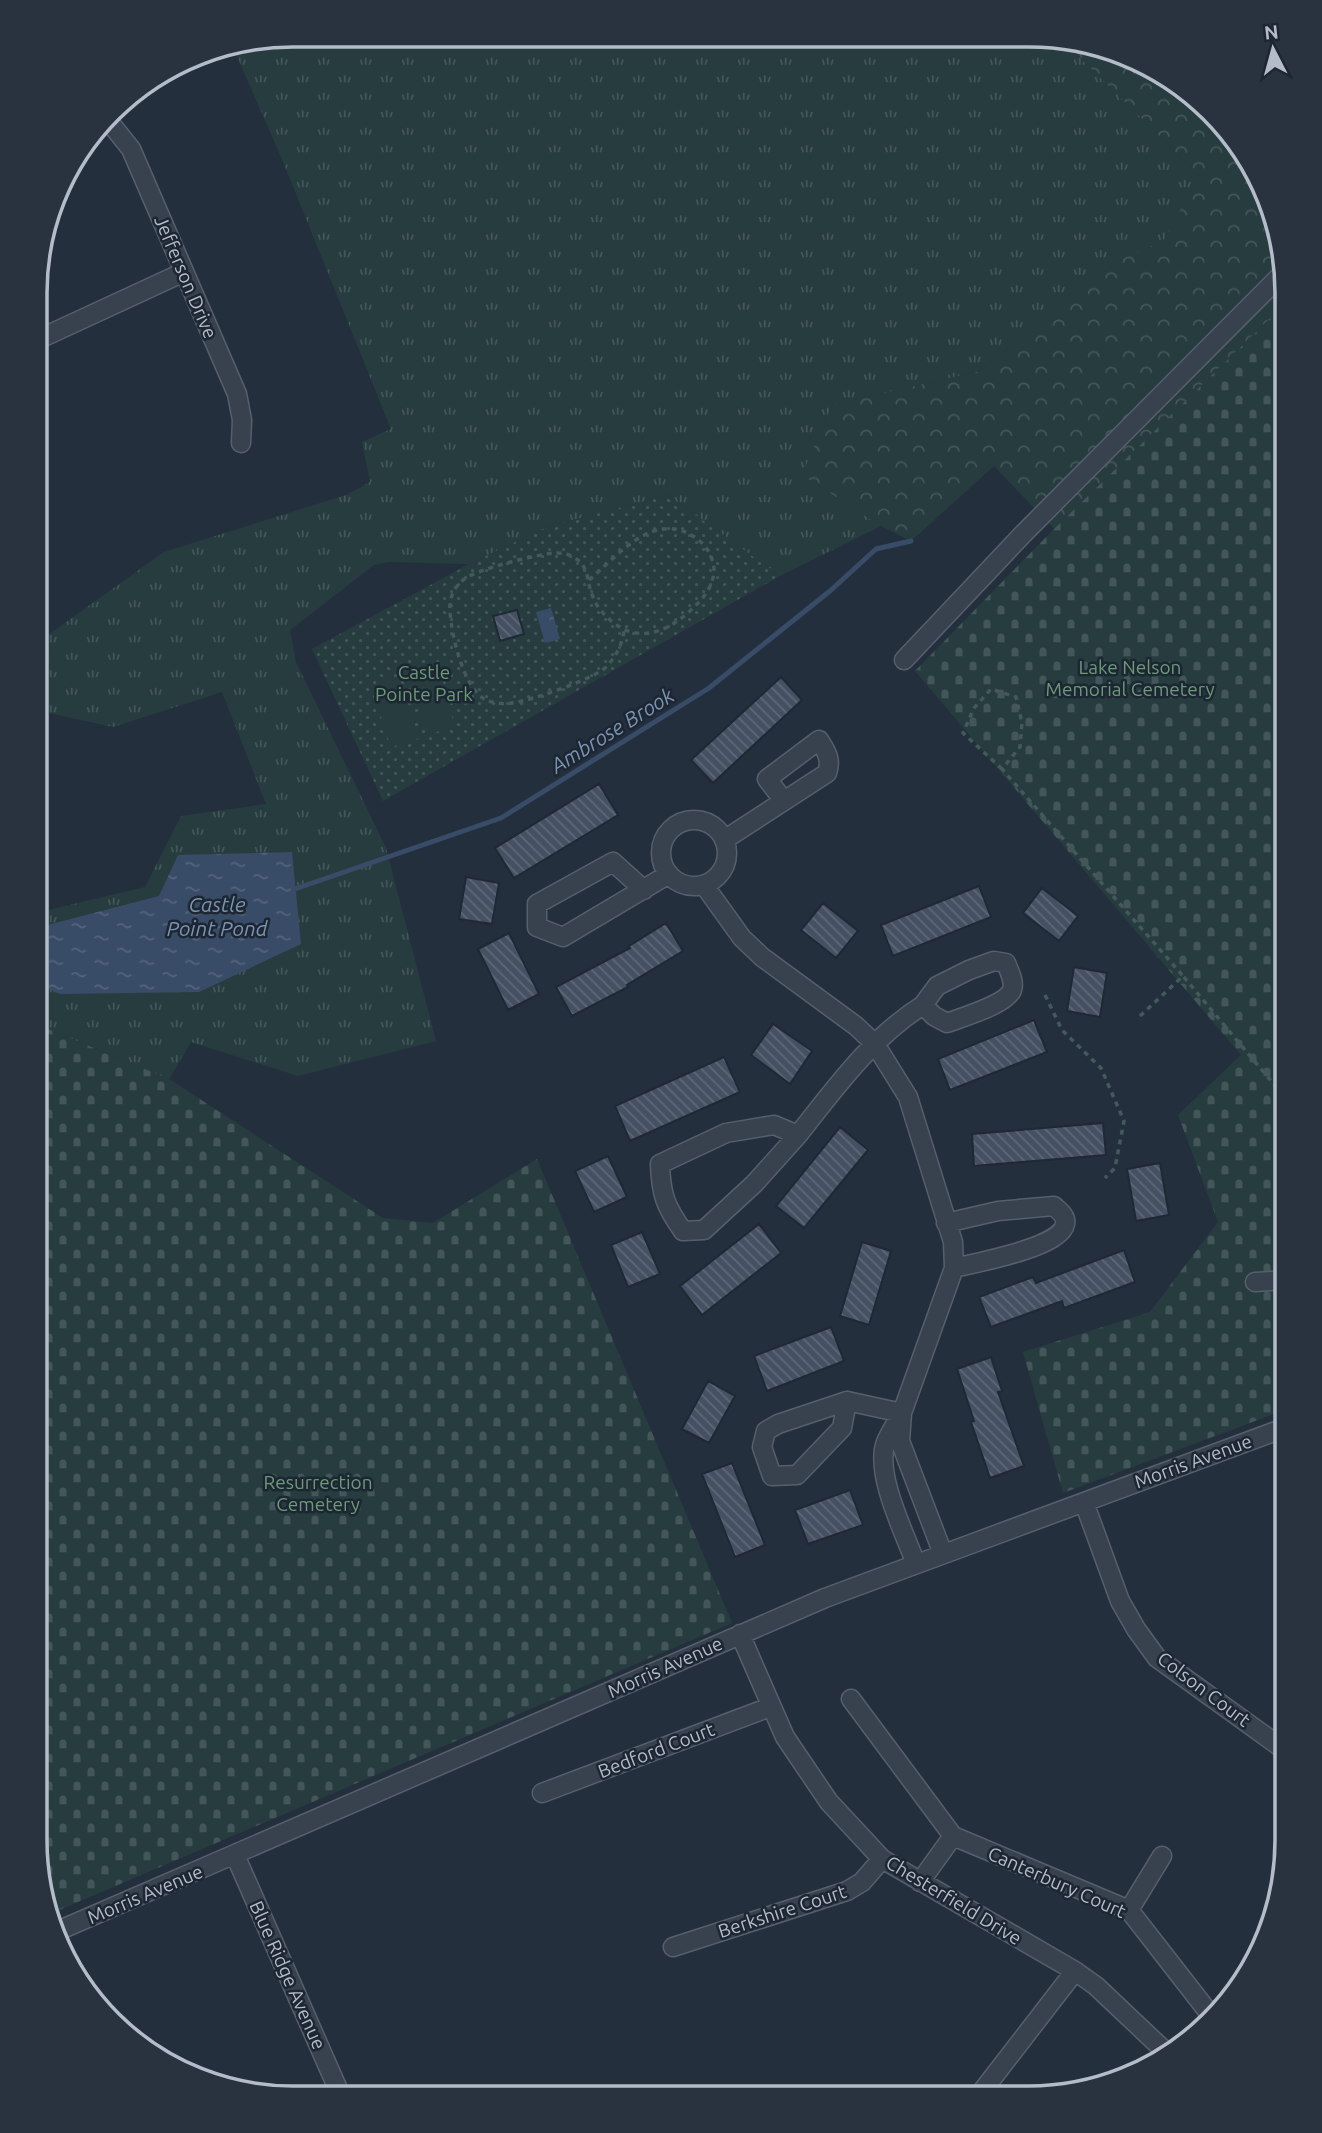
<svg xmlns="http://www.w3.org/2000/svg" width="1322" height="2133" font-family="Ubuntu,sans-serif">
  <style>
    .grass { fill: url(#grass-tufts) }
    .forest { fill: url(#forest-crowns) }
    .cemetery { fill: url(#cemetery-stones) }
    .park { fill: url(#park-dots) }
    .pitch { fill: #263c3f }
    .water { fill: url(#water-ripples) }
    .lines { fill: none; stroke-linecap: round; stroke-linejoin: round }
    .stream { stroke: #394c67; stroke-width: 5 }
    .building { fill: url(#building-back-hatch); stroke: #1f2835; stroke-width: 2 }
    .minor-casing { stroke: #565f6c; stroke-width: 21 }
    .path { stroke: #44595c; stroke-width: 3.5; stroke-dasharray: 5 5; stroke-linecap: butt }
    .minor { stroke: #38414e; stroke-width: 18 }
    .labels { text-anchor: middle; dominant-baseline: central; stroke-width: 5; stroke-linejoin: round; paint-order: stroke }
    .street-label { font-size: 19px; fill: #b4bcc9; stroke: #1d2633 }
    .park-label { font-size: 19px; fill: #6b9a76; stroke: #1d2633 }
    .water-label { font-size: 21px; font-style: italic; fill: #7c92b1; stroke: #1d2633 }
    .rim { fill: none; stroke: #b4bcc9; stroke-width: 3.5 }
  </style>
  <defs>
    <pattern id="grass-tufts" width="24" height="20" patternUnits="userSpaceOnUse" patternTransform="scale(1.75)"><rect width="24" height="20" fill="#263c3f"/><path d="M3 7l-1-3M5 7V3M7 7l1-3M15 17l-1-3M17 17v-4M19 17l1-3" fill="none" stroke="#435659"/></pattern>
    <pattern id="forest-crowns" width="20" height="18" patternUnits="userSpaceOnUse" patternTransform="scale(1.75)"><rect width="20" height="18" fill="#263c3f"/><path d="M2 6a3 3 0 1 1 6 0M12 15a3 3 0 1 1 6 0" fill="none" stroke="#435659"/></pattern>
    <pattern id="cemetery-stones" width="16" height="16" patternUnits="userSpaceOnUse" patternTransform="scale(1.75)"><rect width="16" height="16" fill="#263c3f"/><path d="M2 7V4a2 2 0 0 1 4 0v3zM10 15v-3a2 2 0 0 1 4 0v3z" fill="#435659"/></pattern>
    <pattern id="park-dots" width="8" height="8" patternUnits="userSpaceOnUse" patternTransform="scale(1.75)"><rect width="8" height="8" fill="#263c3f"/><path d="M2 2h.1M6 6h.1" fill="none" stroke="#435659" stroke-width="1.8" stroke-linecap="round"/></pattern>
    <pattern id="water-ripples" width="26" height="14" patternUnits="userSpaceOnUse" patternTransform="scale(1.75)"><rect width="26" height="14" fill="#394c67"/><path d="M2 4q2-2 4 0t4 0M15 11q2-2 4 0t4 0" fill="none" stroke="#53647b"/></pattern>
    <pattern id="building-back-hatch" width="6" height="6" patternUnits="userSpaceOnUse" patternTransform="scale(1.75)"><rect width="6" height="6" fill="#455162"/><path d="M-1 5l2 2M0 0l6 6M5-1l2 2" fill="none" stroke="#5d6877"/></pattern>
  </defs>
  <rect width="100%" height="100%" fill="#242f3e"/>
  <path class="grass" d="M293,35L1059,37L1199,175L1163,242L1111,265L980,371L832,405L802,475L881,526L780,576L668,495L547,527L469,564L388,562L374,565L290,630L296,662L386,848L436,1041L298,1076L191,1042L169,1079L36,1024V913L145,887L181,816L266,804L222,692L113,727L49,713L48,635L164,552L346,495L370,482L362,442L391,429L284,164L233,47Z"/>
  <path class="forest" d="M1059,37L1128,55L1186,89L1234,136L1268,194L1287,302L1054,529L994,466L911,541L881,526L802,475L832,405L980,371L1111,264L1163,241L1199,175Z"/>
  <path class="cemetery" d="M1287,302V1409L1063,1493L1023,1352L1150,1312L1218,1222L1178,1115L1241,1055L915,671L1054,529Z
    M36,1024L169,1079L383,1218L433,1223L537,1159L732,1623L50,1914L35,1840Z"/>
  <path class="park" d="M668,495L780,576L383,801L312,649L469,564L547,527Z"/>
  <path class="pitch" d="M435,666L455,726L427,735L408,675Z
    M399,678L418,739L391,747L371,687Z"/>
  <path class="water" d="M551,608L560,639L545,643L536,612Z
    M292,852L301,944L199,992L60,994L36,983V928L159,896L178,855Z"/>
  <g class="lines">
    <path class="stream" d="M295,889L501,818L709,688L830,591L876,549L911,541"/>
  </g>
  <path class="building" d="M517,610L524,634L500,641L493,616Z
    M781,677L802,700L713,783L691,760Z
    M599,784L618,815L514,878L495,848Z
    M466,877L499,883L492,924L459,919Z
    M979,886L991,917L893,956L881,925Z
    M1042,888L1078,916L1059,941L1023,913Z
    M823,903L858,931L836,958L801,930Z
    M666,923L683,951L627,985L628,987L572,1016L556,987L630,948L629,946Z
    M509,933L539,994L508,1010L478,949Z
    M1074,967L1107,973L1100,1017L1067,1011Z
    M1034,1020L1047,1052L950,1090L938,1059Z
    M773,1024L812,1051L790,1084L751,1055Z
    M724,1057L740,1092L630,1141L615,1106Z
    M1103,1123L1106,1155L974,1166L972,1134Z
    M840,1127L868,1150L804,1228L776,1206Z
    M608,1156L627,1197L594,1212L575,1171Z
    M1160,1163L1169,1215L1136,1221L1127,1169Z
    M759,1224L781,1253L702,1315L680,1286Z
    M642,1232L660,1274L628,1287L611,1245Z
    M862,1242L891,1251L869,1325L840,1316Z
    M1124,1250L1135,1282L1064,1308L1062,1301L991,1327L979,1297L1033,1277L1036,1283Z
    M831,1327L844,1361L767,1391L754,1356Z
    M991,1357L1002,1391L998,1392L1024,1466L990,1478L971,1422L974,1421L957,1369Z
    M708,1381L735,1396L709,1443L682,1429Z
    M732,1463L765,1545L735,1557L702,1474Z
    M850,1490L863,1525L808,1544L795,1510Z"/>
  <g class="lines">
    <g class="minor-casing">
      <path id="minor" d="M107,119L131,149L237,394L242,420L241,443
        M37,340L184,272
        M904,660L1024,533L1283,273
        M661 853a33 33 0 1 1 66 0a33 33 0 1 1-66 0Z
        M724,840L827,773C832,759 826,751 819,740L767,779L784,801
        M704,885L742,938L762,957L856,1026L875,1044L908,1097L953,1242L954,1268L902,1413L847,1401
        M644,890L613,862L537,904V927L563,937L669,874
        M994,961L1006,963C1009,971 1015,981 1012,990C1006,1005 962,1017 947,1023L934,1016L923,1005L937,986L969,970Z
        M774,1125L798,1135L754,1184L704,1230L683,1231C665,1206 661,1194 660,1164L726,1133Z
        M798,1135C836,1087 871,1038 923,1005
        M946,1223L998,1211L1054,1206C1059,1211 1067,1216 1065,1224C1062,1247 975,1263 954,1268
        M1255,1282L1287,1280
        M847,1401L842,1428L797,1475L772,1476L762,1447L766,1431L778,1424Z
        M1084,1502L1120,1601L1136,1629L1157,1658L1286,1751
        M916,1564C905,1534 874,1473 886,1442C890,1432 897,1422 902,1413L900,1441L943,1554
        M740,1634L785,1737L829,1802L882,1859L1075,1971L1096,1986L1169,2055
        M851,1699L953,1836
        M542,1793L770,1707
        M235,1855L341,2096
        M920,1882L953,1836L1129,1910L1213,2018
        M1129,1910L1162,1856
        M53,1933L825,1598L1287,1427
        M673,1947L847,1891L862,1882L882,1859
        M977,2098L1075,1971"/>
    </g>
    <path class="path" d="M589,580C620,554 654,509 696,538C706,545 713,556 714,569C714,586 703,599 692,609C667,633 636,645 608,618C602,612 596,606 593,597C586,582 590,565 573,557C568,554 563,553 557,553C541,553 479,569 466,578C455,585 449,597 450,610C451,634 463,688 486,700C494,703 504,705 512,703C530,701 593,679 605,668C616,657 622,645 624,631
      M1002,769L963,733L974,708L991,689L1016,697L1022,723L1020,747L1002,769L1183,976
      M1045,995L1062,1030L1101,1068L1124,1121L1115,1168L1105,1178
      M1140,1016L1183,976L1287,1100"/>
    <use href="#minor" class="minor"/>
  </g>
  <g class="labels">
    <g class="street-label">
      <text transform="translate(186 277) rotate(67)">Jefferson Drive</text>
      <text transform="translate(1193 1461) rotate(-20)">Morris Avenue</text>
      <text transform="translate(665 1667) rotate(-24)">Morris Avenue</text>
      <text transform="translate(1204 1689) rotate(37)">Colson Court</text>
      <text transform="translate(656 1750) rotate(-21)">Bedford Court</text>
      <text transform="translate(1057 1882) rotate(24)">Canterbury Court</text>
      <text transform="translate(145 1894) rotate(-23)">Morris Avenue</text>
      <text transform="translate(954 1900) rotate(31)">Chesterfield Drive</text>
      <text transform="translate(782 1911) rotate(-18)">Berkshire Court</text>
      <text transform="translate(288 1975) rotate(66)">Blue Ridge Avenue</text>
    </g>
    <g class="park-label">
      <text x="1130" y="667">Lake Nelson<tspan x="1130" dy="22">Memorial Cemetery</tspan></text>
      <text x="424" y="672">Castle<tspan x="424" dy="22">Pointe Park</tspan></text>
      <text x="318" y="1482">Resurrection<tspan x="318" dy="22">Cemetery</tspan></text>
    </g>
    <g class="water-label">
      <text transform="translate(612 730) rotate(-32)">Ambrose Brook</text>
      <text x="217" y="904">Castle<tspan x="217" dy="24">Point Pond</tspan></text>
    </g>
  </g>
  <path d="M0 0H1322V2133H0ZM293 47H1029A246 246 0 0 1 1275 293V1840A246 246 0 0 1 1029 2086H293A246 246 0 0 1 47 1840V293A246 246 0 0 1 293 47Z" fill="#29323f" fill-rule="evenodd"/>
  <path class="rim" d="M293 47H1029A246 246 0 0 1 1275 293V1840A246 246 0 0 1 1029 2086H293A246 246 0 0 1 47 1840V293A246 246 0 0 1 293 47Z"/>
  <g transform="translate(1273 49) rotate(354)" stroke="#1d2633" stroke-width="5" paint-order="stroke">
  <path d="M0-5L12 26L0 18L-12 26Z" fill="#b4bcc9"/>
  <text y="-10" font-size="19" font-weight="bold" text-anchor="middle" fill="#b4bcc9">N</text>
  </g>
</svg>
